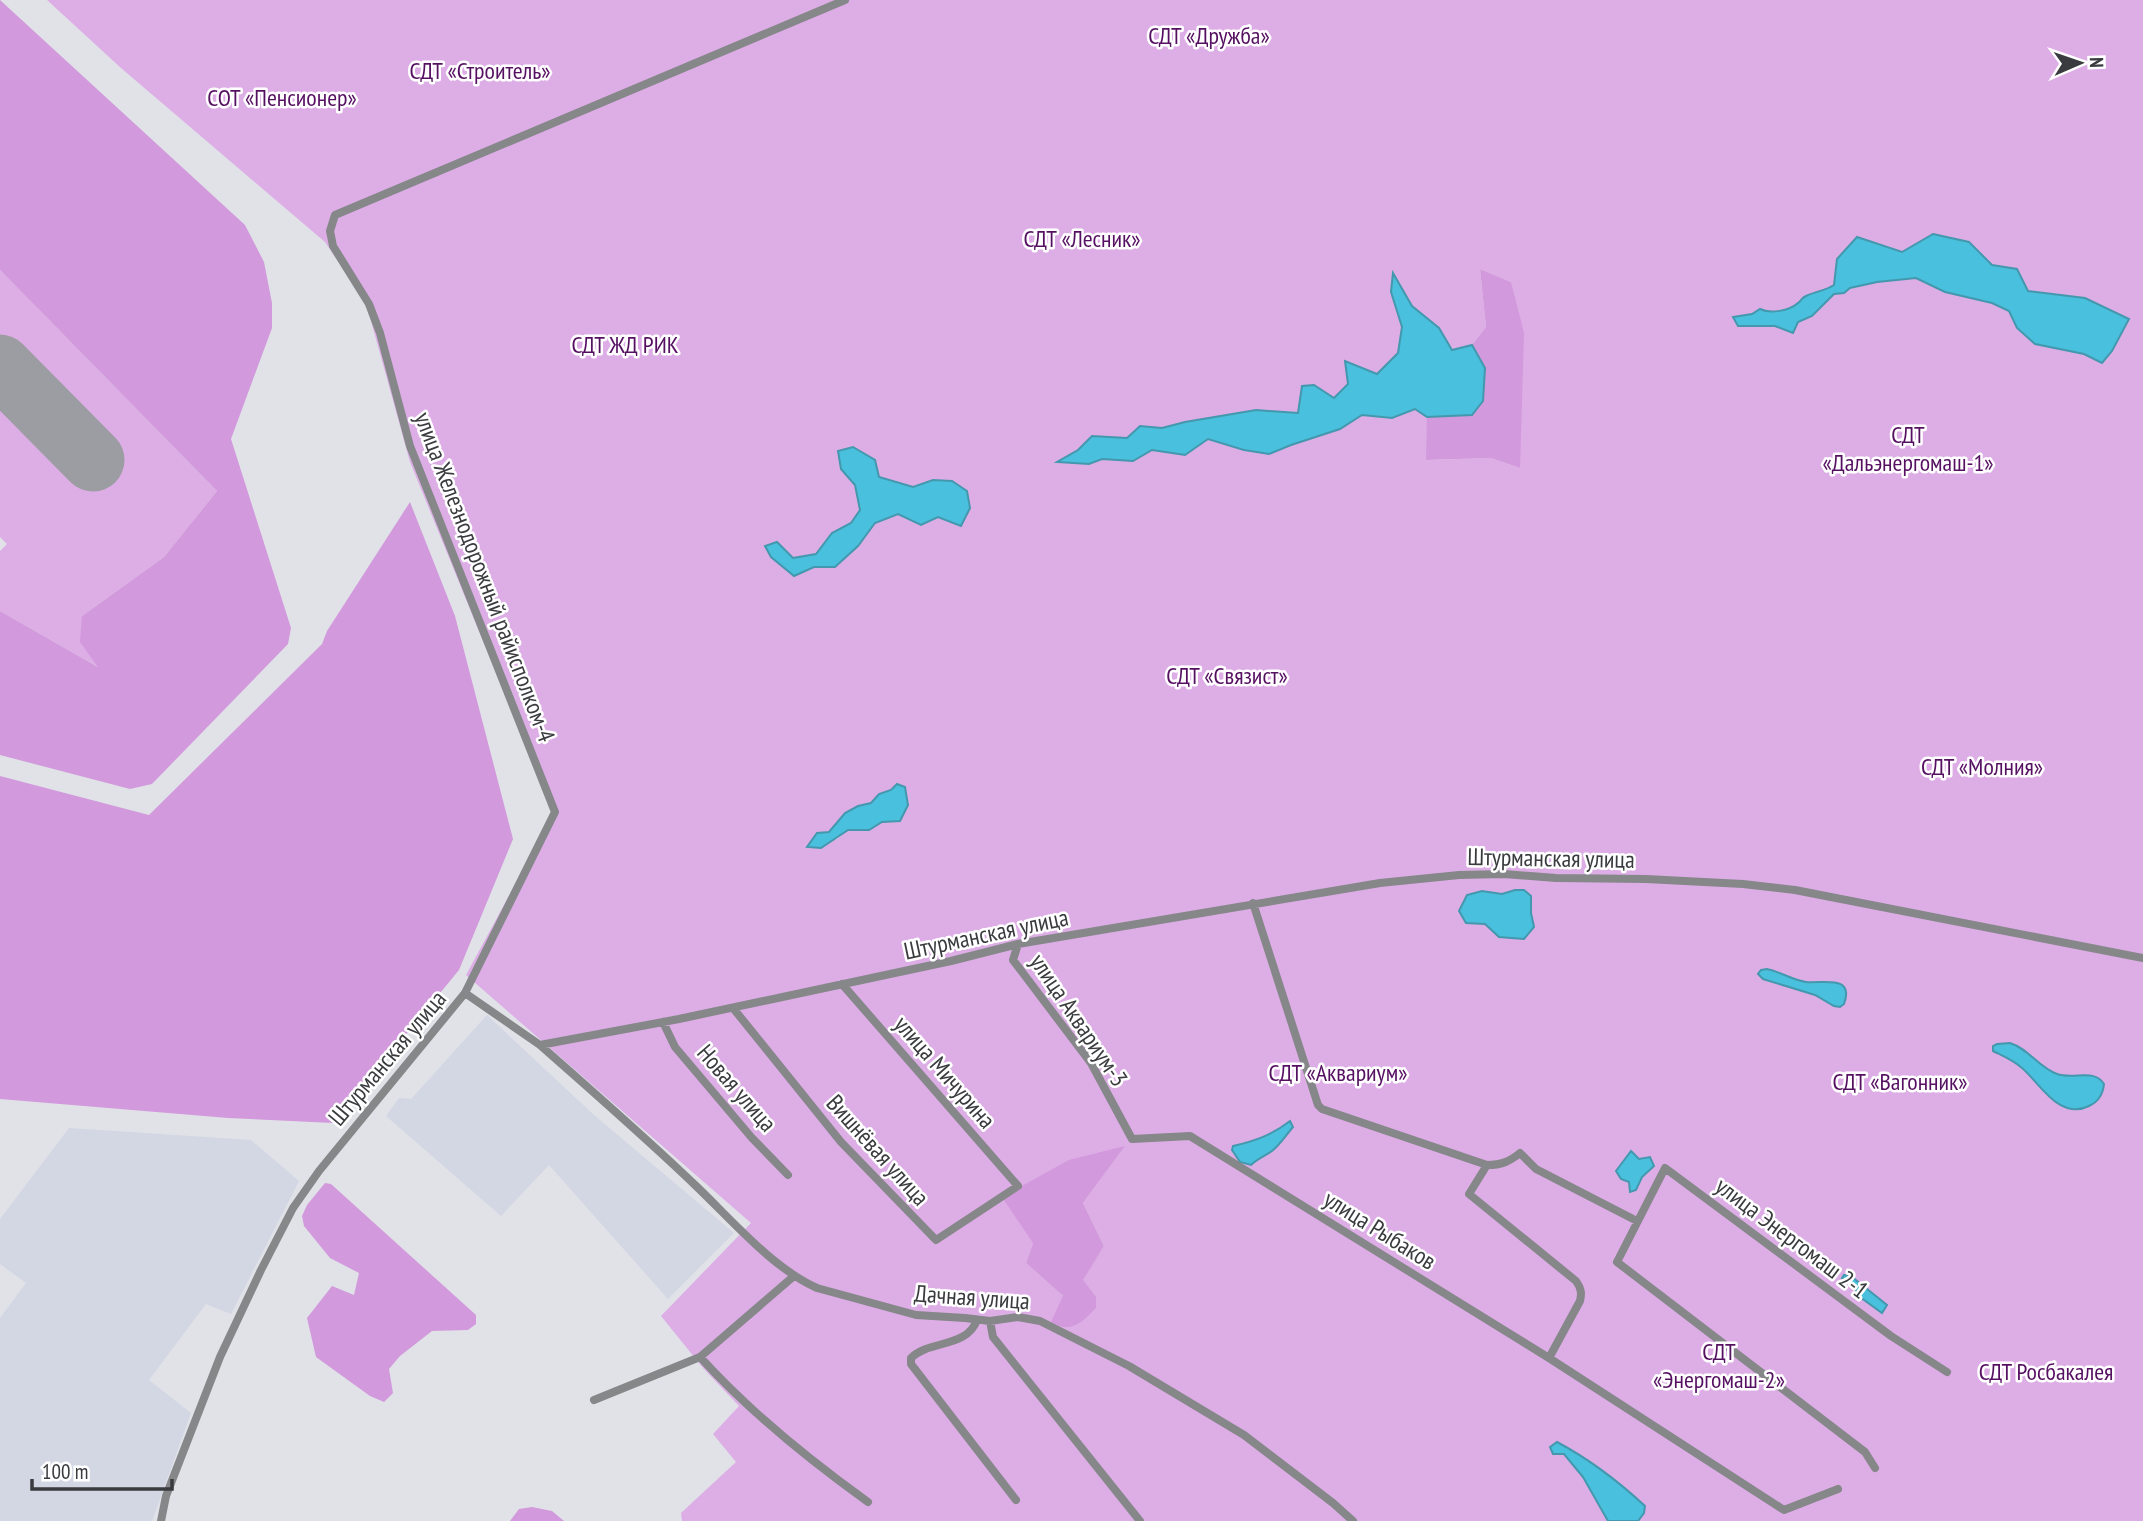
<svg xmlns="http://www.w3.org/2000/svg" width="2143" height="1521" font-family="'PT Sans Narrow',sans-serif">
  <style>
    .built { fill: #d2d7e3 }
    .green { fill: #ddade6; fill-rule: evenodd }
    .forest { fill: #d299dc }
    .water { fill: #49c0dd; stroke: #4498ad; stroke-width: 2 }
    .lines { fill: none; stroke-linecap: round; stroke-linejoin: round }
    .runway { stroke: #9c9da2; stroke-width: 63 }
    .minor { stroke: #858789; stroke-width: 8 }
    .labels { text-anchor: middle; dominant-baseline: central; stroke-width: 5; stroke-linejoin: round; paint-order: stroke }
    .park-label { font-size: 24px; fill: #561062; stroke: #fff }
    .street-label { font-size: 24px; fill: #3a3b3e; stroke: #fff }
  </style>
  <rect width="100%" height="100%" fill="#e0e2e8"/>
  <path class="built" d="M487,1015L594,1115L734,1233L668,1299L549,1165L501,1216L386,1116L399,1098L411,1099Z
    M69,1128L251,1140L299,1181L231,1314L206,1304L149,1380L191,1413L152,1521H0V1318L26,1283L0,1264V1219Z"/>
  <path class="green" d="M47,0H2143V1521H682L681,1513L736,1462L713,1434L739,1406L703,1368L661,1316L751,1223L466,975L537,844L551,814V808L410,462L366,303L325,242L121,68ZM1933,234L1969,242L1992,265L2017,269L2028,291L2085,298L2102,363L2084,354L2035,344L2017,328L2009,311L1992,303L1945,292L1916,278L1877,282L1850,289L1844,293L1834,294L1812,316L1798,322L1793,332L1775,326H1737L1734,317L1768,313L1796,306L1804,297L1827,290L1834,285L1837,259L1902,252ZM1480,269L1511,282L1520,468L1491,458L1427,460V417L1415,408L1392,418L1362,415L1340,429L1291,445L1269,454L1244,450L1208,439L1185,455L1152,449L1133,461L1102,459L1089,464L1058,462L1078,450L1092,436L1127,438L1140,426L1162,428L1185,422L1255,410L1298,413L1314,385L1334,399L1348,384L1377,374L1398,354L1402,327L1391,292L1393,274L1412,306L1439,328L1453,350L1472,345L1486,327ZM838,451L875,460L878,477L914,487L933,480L921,525L898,513L875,523L858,546L835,567H814L794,576L777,543L793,558L816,554L832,533L851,523L860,510L855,485L841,469ZM891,790L900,821L882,822L869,830H848L837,839L807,847L817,833L829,832L858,806L871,803L879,794ZM1515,890L1531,896V913L1534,927L1499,937L1484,924L1466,923L1460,911L1482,891L1502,894ZM1124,1147L1083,1203L1104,1246L1082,1280L1063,1296L1026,1263L1033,1243Z
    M0,270L217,491L164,557L82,616L100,668L0,611V551L7,544L0,537Z"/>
  <path class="forest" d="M0,0L245,225L264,262L272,303V328L231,439L291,628L288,644L152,784L130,789L0,755V611L98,667L80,642L82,616L164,557L217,491L0,270Z
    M1480,269L1511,282L1524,333L1520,468L1491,458L1426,460L1427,417L1472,415L1485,368L1472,345L1486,327Z
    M410,502L455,616L513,839L459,970L333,1123L228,1118L0,1099V776L149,815L322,644L327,631Z
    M1125,1146L1083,1203L1104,1246L1083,1280L1096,1297V1308C1081,1323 1071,1334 1051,1322L1063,1296L1026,1263L1033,1243L1002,1197L1069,1160Z
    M325,1183L331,1184L476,1315V1324L468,1330L432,1331L400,1356L389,1369L393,1393L384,1402L370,1396L316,1357L307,1318L332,1286L354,1295L359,1273L330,1258L304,1226L302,1216L307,1205Z
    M532,1507L552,1511L564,1521H510L519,1509Z"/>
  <path class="water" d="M1933,234L1969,242L1992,265L2017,269L2028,291L2085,298L2129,319L2112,351L2102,363L2084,354L2035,344L2017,328L2009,311L1992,303L1945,292L1916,278L1877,282L1850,288L1844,293L1834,294L1812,316L1798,322L1793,333L1775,326H1738L1733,317L1752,314L1760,309C1770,314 1789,311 1798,303C1804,298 1800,299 1806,296C1816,291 1825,291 1834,285L1837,259L1857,237L1902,252Z
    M1393,273L1412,306L1439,328L1452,350L1472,345L1485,368L1483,401L1472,415L1427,417L1415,409L1392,418L1362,415L1340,429L1291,445L1269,454L1244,450L1208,439L1185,455L1152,450L1133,461L1102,459L1089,464L1057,462L1078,450L1092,436L1127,438L1140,426L1162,428L1185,422L1256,410L1298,413L1302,386L1314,385L1334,398L1348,384L1345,361L1377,374L1398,353L1402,327L1391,292Z
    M853,447L875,460L879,477L913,487L933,480L952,481L967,491L970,508L961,526L938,517L921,525L898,514L875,523L858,546L835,567H814L794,576L771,557L765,546L777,542L793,558L816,554L832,533L851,523L860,510L855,485L841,469L838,451Z
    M897,784L905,787L908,805L900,821L882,822L869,830H848L821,848L807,847L817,833L829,832L845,813L858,806L871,803L879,794L891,790Z
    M1515,890H1524L1531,896V913L1534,927L1524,939L1499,937L1485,924L1466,923L1459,911L1467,895L1482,891L1502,894Z
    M1767,969C1781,972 1792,980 1806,982C1822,984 1855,974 1844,1004L1840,1007L1834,1006L1815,995L1763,979L1758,974L1761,970Z
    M2010,1043C2029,1049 2038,1067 2057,1074C2074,1080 2094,1068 2104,1084C2103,1094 2098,1102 2089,1106C2059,1121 2039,1082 2022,1068C2013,1060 2003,1056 1993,1051V1046L1997,1044Z
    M1290,1121L1293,1127C1286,1135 1280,1145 1272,1151C1265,1156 1257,1159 1251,1165L1240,1162L1232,1150L1233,1146C1255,1141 1272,1135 1290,1121Z
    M1631,1151L1639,1159L1650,1157L1654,1166L1642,1177L1636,1190L1630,1192L1629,1182L1621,1179L1616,1171Z
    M1844,1275L1852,1277L1887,1305L1882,1313L1860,1297L1851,1282L1842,1278Z
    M1557,1442C1589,1459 1618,1481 1645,1506L1644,1513L1638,1521H1608L1583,1477L1564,1454H1553L1550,1447Z"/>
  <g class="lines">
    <path class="runway" d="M0,366L93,460"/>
    <path class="minor" d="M1253,903L1318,1105L1322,1109L1487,1165C1501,1165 1509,1162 1520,1153L1536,1169L1637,1221
      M1018,944L1013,960L1091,1063L1132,1139L1190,1136L1549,1358L1784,1510L1838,1489
      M465,993L540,1045L679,1019L951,961L1018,944L1380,883L1459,875L1504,874L1556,878L1646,879L1743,884L1795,890L2143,958
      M733,1008L841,1142L936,1240L1018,1186L842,984
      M663,1022L675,1047L752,1138L788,1175
      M540,1045C592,1091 645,1137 695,1185C731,1219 772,1268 817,1288L916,1315L965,1318L990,1321L1018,1317L1040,1321L1129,1366L1244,1435L1333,1503L1353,1521
      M1487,1165L1469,1194L1576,1281C1581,1288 1582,1293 1580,1301L1549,1358
      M977,1320C967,1348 929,1340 911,1358V1364L1016,1500
      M990,1321L993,1337L1140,1521
      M700,1357C750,1412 808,1459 868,1502
      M594,1400L700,1357L794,1276
      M1875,1468L1865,1452L1617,1262L1665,1168L1891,1336L1947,1372
      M161,1521L166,1496L220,1357L261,1270L293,1208L319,1171L465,993L555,812L410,446L380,333L369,304L333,246L330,231L335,215L845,0"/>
  </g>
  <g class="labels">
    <g class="park-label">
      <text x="1209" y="35">СДТ «Дружба»</text>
      <text x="480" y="70">СДТ «Строитель»</text>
      <text x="282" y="97">СОТ «Пенсионер»</text>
      <text x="1082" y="238">СДТ «Лесник»</text>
      <text x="625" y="344">СДТ ЖД РИК</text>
      <text x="1908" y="434">СДТ<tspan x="1908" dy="28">«Дальэнергомаш-1»</tspan></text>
      <text x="1227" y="675">СДТ «Связист»</text>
      <text x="1982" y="766">СДТ «Молния»</text>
      <text x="1338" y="1072">СДТ «Аквариум»</text>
      <text x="1900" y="1081">СДТ «Вагонник»</text>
      <text x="1719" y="1351">СДТ<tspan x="1719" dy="28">«Энергомаш-2»</tspan></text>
      <text x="2046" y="1371">СДТ Росбакалея</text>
    </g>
    <g class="street-label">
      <text transform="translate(485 577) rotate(69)">улица Железнодорожный райисполком-4</text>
      <text transform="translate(1551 858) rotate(1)">Штурманская улица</text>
      <text transform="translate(986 934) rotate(-12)">Штурманская улица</text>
      <text transform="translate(1079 1020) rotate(56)">улица Аквариум-3</text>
      <text transform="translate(387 1058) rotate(-50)">Штурманская улица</text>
      <text transform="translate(945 1072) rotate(49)">улица Мичурина</text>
      <text transform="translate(737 1088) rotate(49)">Новая улица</text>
      <text transform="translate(878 1150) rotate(48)">Вишнёвая улица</text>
      <text transform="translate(1380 1230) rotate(32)">улица Рыбаков</text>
      <text transform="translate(1792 1238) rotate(37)">улица Энергомаш 2-1</text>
      <text transform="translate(972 1297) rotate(4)">Дачная улица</text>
    </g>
  </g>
  <g transform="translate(2080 63) rotate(88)" stroke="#ffffff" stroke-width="5" paint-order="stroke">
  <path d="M0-5L12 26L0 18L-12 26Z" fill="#3a3b3e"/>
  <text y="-10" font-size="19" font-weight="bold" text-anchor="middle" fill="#3a3b3e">N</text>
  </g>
  <path d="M32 1479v10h140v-10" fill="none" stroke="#3a3b3e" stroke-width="3.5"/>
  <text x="42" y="1479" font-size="21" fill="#3a3b3e" stroke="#ffffff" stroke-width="5" paint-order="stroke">100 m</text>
</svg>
